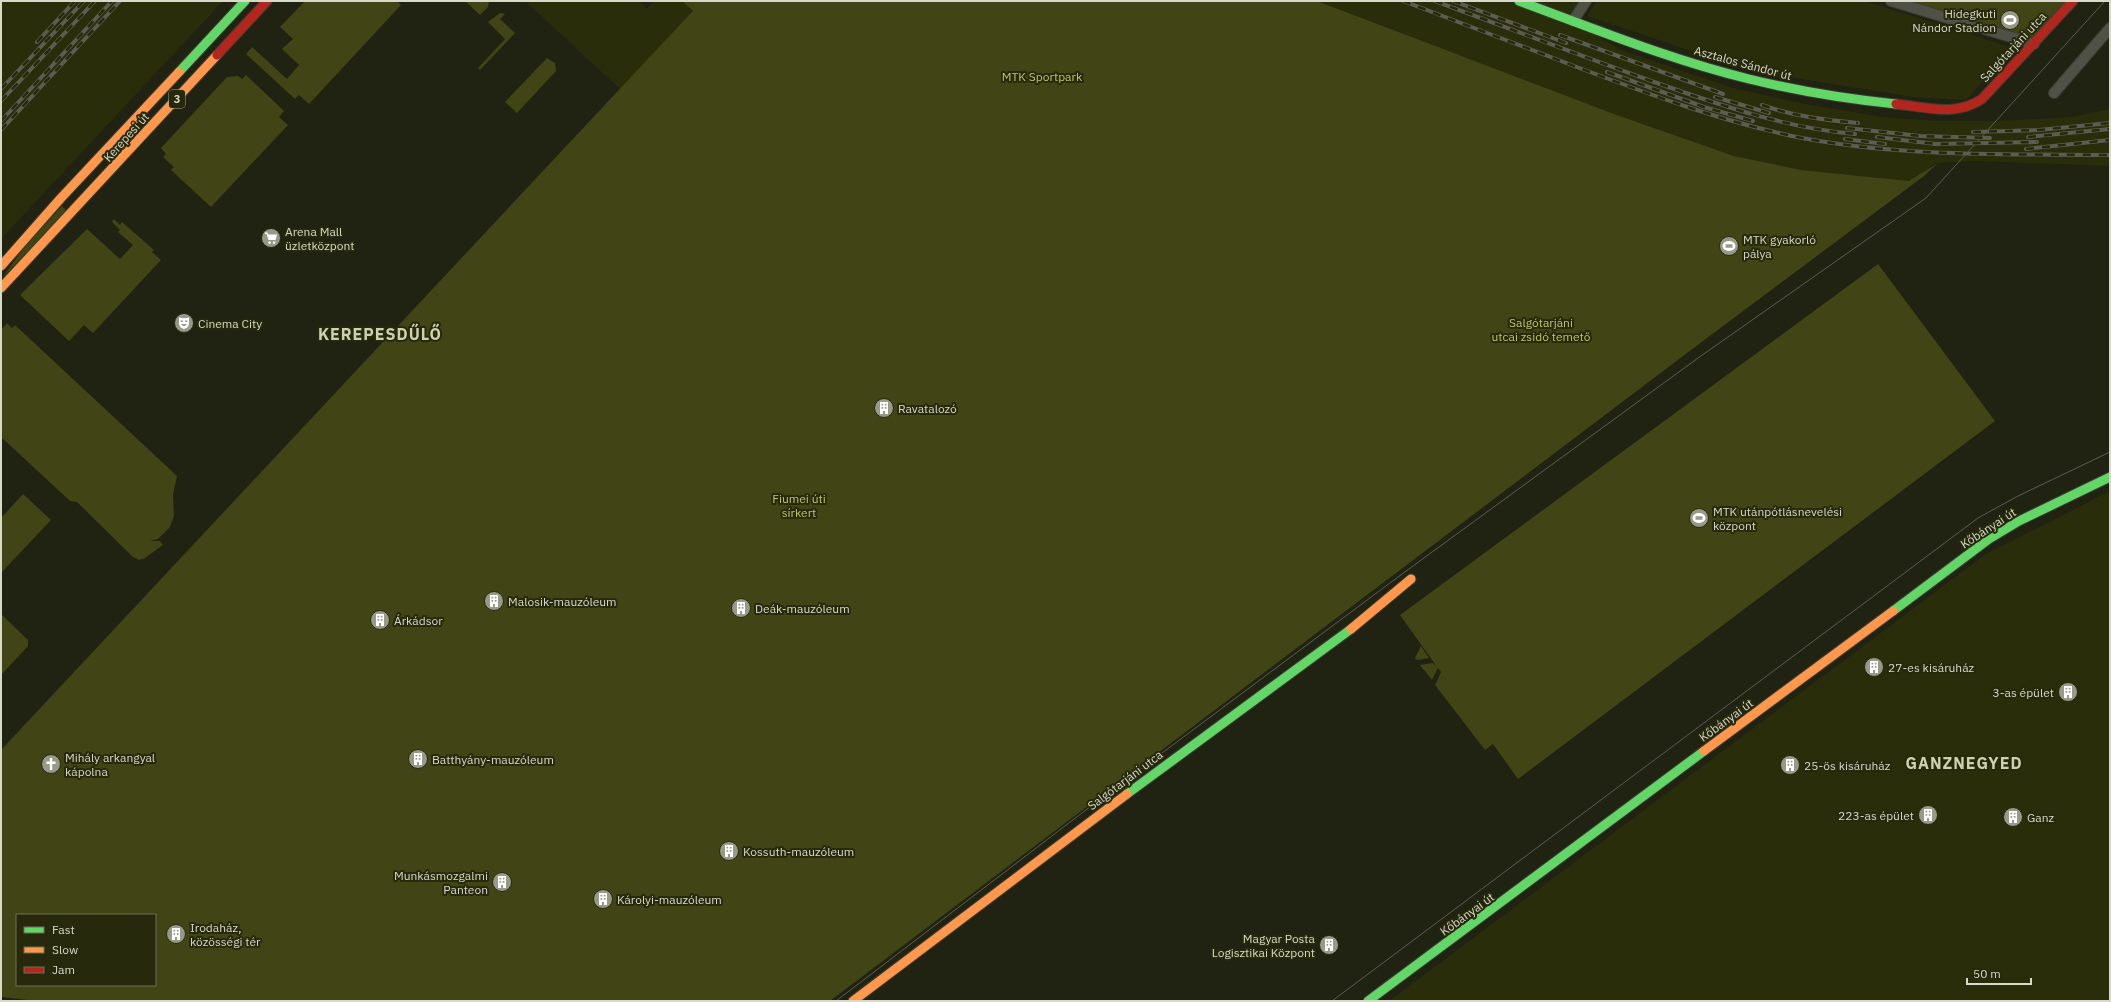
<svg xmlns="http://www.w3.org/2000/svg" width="2111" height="1002" font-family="'IBM Plex Sans',sans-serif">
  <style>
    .built { fill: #2a2d0a }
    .green { fill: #414515; fill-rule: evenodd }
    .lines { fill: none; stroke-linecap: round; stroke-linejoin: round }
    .street-casing { stroke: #3b3c31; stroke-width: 12 }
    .fast-casing { stroke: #3b3c31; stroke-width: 11 }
    .slow-casing { stroke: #3b3c31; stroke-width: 11 }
    .jam-casing { stroke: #3b3c31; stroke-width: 11 }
    .street { stroke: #505146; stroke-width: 10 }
    .fast { stroke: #63d668; stroke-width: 9 }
    .slow { stroke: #ff974d; stroke-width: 9 }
    .jam { stroke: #b3261e; stroke-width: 9 }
    .tram { stroke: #5c5d52; stroke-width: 1 }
    .rail-casing { stroke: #5c5d52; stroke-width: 4 }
    .rail { stroke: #26290b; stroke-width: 2.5; stroke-dasharray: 8; stroke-linecap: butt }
    .labels { text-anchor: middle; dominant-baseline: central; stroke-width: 4; stroke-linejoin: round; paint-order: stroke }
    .shield { fill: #26290b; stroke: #a3a590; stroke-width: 1 }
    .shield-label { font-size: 11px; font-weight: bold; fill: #d8dac9 }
    .poi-label { font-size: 12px; fill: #d8dac9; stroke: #26290b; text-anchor: start }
    .street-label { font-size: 12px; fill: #d8dac9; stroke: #26290b }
    .park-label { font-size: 12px; fill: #bfc95e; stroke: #26290b }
    .district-label { font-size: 16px; font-weight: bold; letter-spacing: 1px; fill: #ccd1af; stroke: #26290b }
  </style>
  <rect width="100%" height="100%" fill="#202212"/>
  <path class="built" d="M1,1H223L1,239Z
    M525,1H639L647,8L654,1H682L693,11L620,89Z
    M1317,1H1586L1573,21L1621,50L1733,88L1800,103L1883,117L1937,121H1995L2072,117L2110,109V166L1976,161L1935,163L1920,176L1909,181L1801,170L1767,164L1734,156L1614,114Z
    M1597,1H1865L2013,48L1966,100L1913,97L1751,71L1587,16Z
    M2110,491V1001H1389L1986,554Z"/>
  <path class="green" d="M305,1H397L401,5L309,104L299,95L295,99L246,54L252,47L287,79L299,65L282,49L293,39L280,27Z
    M465,1H489L488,7L480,15Z
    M682,1H1317L1614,114L1734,156L1801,170L1909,181L1938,163L1924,176L1695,347L830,1001H37L1,997V750L689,15L693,11ZM17,915H155V985H17Z
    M1909,1H2068L2032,39Z
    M500,13L505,14L500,19L515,33L480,70L478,68L505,39L488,22Z
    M547,58L555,63L556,71L517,113L505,102Z
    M246,75L284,111L279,117L288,125L211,207L171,170L174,167L163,157L166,154L161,148L227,77L238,76L242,79Z
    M62,206L67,211L1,279L26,245Z
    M114,219L120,225L122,222L154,250L152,252L161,260L93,333L84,325L69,341L20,295L87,229L120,259L133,245L118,232L120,230L112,222Z
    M1878,264L1995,421L1518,779L1493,744L1485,750L1435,685L1441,672L1438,668L1432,680L1420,665L1433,663L1437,667L1400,615Z
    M7,323L12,328L15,325L177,476L173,495L174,516L170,527L158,539L150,541H160L163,545L145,558L139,560L133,557L77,502L70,501L1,437V330Z
    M23,494L51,520L1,573V518Z
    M1,614L28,640V646L1,675Z
    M1421,646L1429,658L1417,660L1415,658Z"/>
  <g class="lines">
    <g class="street-casing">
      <path id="street" d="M1891,1L2034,44
        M1573,21L1586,1
        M2054,93L2110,28"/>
    </g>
    <g class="fast-casing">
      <path id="fast" d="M1519,1C1595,29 1671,60 1749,79C1798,91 1847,99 1896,104
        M179,72L245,1
        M1893,611L1989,539L2019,521L2110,477
        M1127,794L1351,629
        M1368,1001L1704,751"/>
    </g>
    <g class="slow-casing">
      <path id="slow" d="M1,266L61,198L179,72
        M1,288L217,55
        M1351,629L1411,579
        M1704,751L1893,611
        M853,1001L1127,794"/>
    </g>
    <g class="jam-casing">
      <path id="jam" d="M217,55L267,1
        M1896,104C1926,107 1955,117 1982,99L2073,1"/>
    </g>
    <use href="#street" class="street"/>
    <use href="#fast" class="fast"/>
    <use href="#slow" class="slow"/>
    <use href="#jam" class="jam"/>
    <path class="tram" d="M836,1001L1095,803L1402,574L1698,358L1926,198L2105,1
      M1332,1001L1978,518L2018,496L2110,452"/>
    <g class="rail-casing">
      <path id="rail" d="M1403,1C1463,24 1522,46 1582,69C1654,96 1726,123 1802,138C1904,157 2007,154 2110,155
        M1435,1C1508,28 1581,56 1654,82C1720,105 1785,128 1855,134
        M1453,1L1566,43
        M1560,35L1723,94
        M37,42L75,1
        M1607,72L1704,107L1753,121
        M1,89L84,1
        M1715,97L1769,113
        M1,101L95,1
        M1762,105C1793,116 1825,120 1858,123
        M1,121L112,1
        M1847,128L1920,136L1990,138
        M1,130L120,1
        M1973,132L2039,130L2110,123
        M1877,137L1936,144L2037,142
        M2028,137L2110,129
        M1845,139L1885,144
        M2026,149L2110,140"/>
    </g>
    <use href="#rail" class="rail"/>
  </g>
  <defs>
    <g id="stadium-disc" transform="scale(1)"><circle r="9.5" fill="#989a89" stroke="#26290b"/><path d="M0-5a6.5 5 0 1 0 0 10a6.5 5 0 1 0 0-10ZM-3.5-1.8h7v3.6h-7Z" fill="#fff"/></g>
    <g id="supermarket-disc" transform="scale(1)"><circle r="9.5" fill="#989a89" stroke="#26290b"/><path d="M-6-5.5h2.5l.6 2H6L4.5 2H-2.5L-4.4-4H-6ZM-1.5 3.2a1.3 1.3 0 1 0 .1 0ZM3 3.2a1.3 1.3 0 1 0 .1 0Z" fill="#fff"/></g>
    <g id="theatre-disc" transform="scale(1)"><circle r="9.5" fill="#989a89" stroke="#26290b"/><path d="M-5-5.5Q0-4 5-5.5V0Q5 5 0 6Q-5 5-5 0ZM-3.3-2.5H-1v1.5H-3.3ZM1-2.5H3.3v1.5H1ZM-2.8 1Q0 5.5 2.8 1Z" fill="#fff"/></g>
    <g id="building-disc" transform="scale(1)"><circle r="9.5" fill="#989a89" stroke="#26290b"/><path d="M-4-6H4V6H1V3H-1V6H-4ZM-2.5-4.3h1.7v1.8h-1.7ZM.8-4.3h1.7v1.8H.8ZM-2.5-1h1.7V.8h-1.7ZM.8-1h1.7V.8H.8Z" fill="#fff"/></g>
    <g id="church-disc" transform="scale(1)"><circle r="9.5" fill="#989a89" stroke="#26290b"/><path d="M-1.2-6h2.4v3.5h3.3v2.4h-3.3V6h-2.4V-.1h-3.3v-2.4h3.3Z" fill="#fff"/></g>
  </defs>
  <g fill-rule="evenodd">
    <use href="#stadium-disc" x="2010" y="20"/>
    <use href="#supermarket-disc" x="271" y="238"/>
    <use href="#stadium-disc" x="1729" y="246"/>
    <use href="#theatre-disc" x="184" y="323"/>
    <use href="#building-disc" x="884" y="408"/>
    <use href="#stadium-disc" x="1699" y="518"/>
    <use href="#building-disc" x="494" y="601"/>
    <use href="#building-disc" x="741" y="608"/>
    <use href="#building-disc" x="380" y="620"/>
    <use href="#building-disc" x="1874" y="667"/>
    <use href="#building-disc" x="2068" y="692"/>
    <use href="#building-disc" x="418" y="759"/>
    <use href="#church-disc" x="51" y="764"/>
    <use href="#building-disc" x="1790" y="765"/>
    <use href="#building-disc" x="1928" y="815"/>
    <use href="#building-disc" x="2013" y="817"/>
    <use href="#building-disc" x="729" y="851"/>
    <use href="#building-disc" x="502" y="882"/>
    <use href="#building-disc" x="603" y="899"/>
    <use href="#building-disc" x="176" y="934"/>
    <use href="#building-disc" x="1329" y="945"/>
  </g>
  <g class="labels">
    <rect class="shield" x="169" y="90" width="16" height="18" rx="3"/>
    <g class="shield-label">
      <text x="177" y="99">3</text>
    </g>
    <g class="poi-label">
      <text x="1996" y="13" text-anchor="end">Hidegkuti<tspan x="1996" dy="14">Nándor Stadion</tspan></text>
      <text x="285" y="231">Arena Mall<tspan x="285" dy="14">üzletközpont</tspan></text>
      <text x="1743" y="239">MTK gyakorló<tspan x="1743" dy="14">pálya</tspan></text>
      <text x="198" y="323">Cinema City</text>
      <text x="898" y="408">Ravatalozó</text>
      <text x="1713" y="511">MTK utánpótlásnevelési<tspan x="1713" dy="14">központ</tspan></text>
      <text x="508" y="601">Malosik-mauzóleum</text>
      <text x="755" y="608">Deák-mauzóleum</text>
      <text x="394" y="620">Árkádsor</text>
      <text x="1888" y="667">27-es kisáruház</text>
      <text x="2054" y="692" text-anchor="end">3-as épület</text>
      <text x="65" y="757">Mihály arkangyal<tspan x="65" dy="14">kápolna</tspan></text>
      <text x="432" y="759">Batthyány-mauzóleum</text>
      <text x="1804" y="765">25-ös kisáruház</text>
      <text x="1914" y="815" text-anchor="end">223-as épület</text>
      <text x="2027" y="817">Ganz</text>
      <text x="743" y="851">Kossuth-mauzóleum</text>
      <text x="488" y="875" text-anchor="end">Munkásmozgalmi<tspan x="488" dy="14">Panteon</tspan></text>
      <text x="617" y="899">Károlyi-mauzóleum</text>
      <text x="190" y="927">Irodaház,<tspan x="190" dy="14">közösségi tér</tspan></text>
      <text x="1315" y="938" text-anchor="end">Magyar Posta<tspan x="1315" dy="14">Logisztikai Központ</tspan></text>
    </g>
    <g class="street-label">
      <text transform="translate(2013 47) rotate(-47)">Salgótarjáni utca</text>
      <text transform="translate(1743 63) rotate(15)">Asztalos Sándor út</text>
      <text transform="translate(126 137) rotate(-48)">Kerepesi út</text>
      <text transform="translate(1988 528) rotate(-33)">Kőbányai út</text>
      <text transform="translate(1726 720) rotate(-36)">Kőbányai út</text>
      <text transform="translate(1125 780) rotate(-37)">Salgótarjáni utca</text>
      <text transform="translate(1467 914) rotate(-36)">Kőbányai út</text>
    </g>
    <g class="park-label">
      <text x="1042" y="76">MTK Sportpark</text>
      <text x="1541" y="322">Salgótarjáni<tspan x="1541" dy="14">utcai zsidó temető</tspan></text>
      <text x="799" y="498">Fiumei úti<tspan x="799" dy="14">sírkert</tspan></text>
    </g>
    <g class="district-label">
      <text x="380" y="334">KEREPESDŰLŐ</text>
      <text x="1964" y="763">GANZNEGYED</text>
    </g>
  </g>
  <rect width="2111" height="1002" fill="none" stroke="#d8dac9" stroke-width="4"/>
  <rect x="16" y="914" width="140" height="72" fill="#26290b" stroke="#6d7057"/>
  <rect x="24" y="927" width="20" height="6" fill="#63d668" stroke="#6d7057"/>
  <text x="52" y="934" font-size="12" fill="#d8dac9">Fast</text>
  <rect x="24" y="947" width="20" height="6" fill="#ff974d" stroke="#6d7057"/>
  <text x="52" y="954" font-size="12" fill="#d8dac9">Slow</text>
  <rect x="24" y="967" width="20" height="6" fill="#b3261e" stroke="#6d7057"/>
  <text x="52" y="974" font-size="12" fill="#d8dac9">Jam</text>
  <path d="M1967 978v6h64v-6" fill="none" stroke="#d8dac9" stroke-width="2"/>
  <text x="1973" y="978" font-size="12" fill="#d8dac9" stroke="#26290b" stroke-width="3" paint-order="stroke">50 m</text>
</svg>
